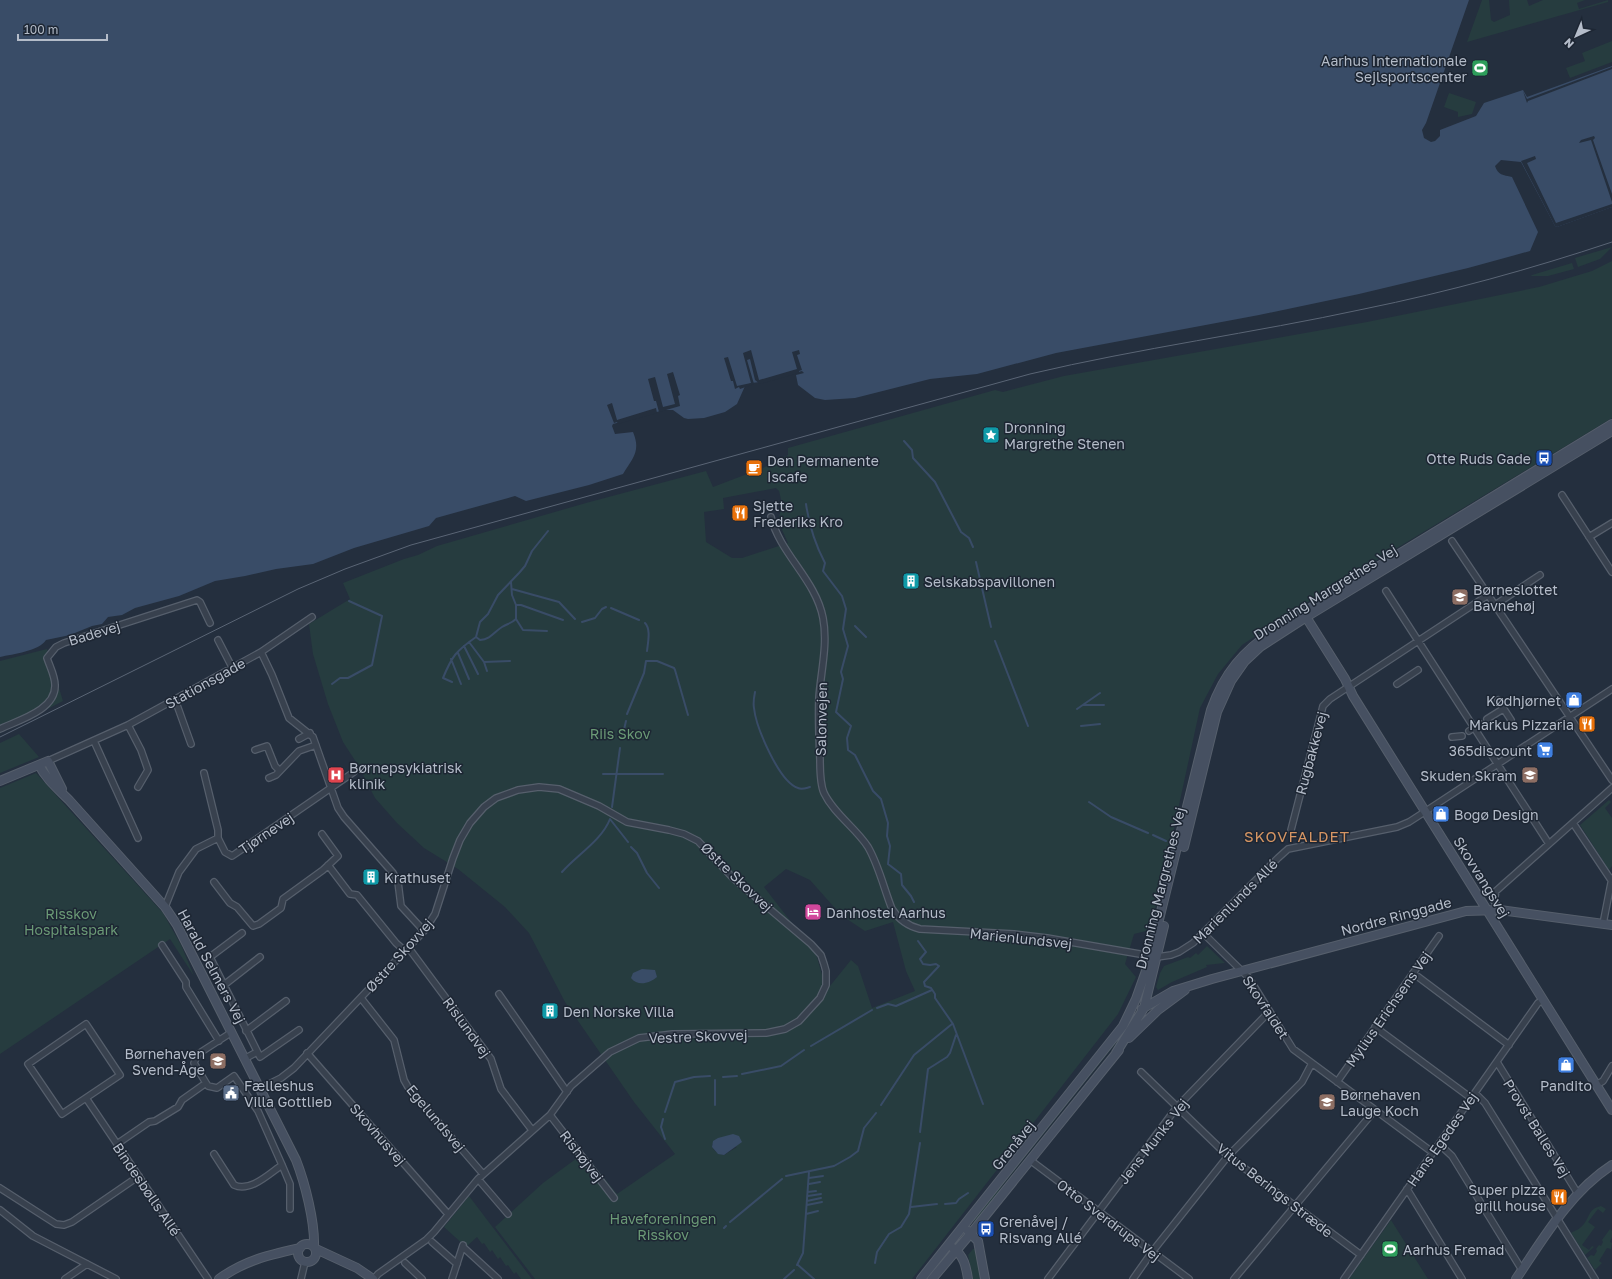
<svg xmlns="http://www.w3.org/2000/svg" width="1612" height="1279" font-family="'Golos Text',sans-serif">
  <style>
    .green { fill: #263c3f; fill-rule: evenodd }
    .water { fill: #394c67 }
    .pier { fill: #242f3e }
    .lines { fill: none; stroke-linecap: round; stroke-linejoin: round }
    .stream { stroke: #394c67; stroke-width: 2 }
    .street-casing { stroke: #565f6c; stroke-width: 8 }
    .secondary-casing { stroke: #565f6c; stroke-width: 10 }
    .street { stroke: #38414e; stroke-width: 5.5 }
    .secondary { stroke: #465061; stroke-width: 8 }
    .tram { stroke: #5a6575; stroke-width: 1 }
    .labels { text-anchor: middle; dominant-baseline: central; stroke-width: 3; stroke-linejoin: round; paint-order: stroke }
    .poi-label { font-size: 14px; fill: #b4bcc9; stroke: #1d2633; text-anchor: start }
    .street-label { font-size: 14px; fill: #b4bcc9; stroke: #1d2633 }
    .park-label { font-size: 14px; fill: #6b9a76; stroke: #1d2633 }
    .neighbourhood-label { font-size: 15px; letter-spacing: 1px; fill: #d59563; stroke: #1d2633 }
  </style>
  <rect width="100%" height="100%" fill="#242f3e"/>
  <path class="green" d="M1482,0H1489L1491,20L1494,22L1510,15L1509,0H1527L1529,6L1543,0H1585L1577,3L1579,9L1608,0V2L1467,42Z
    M1612,41V62L1570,78L1566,68L1585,61L1582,53Z
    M1449,93L1476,102L1472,114L1458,117V112L1444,107Z
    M1612,247L1600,259L1578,267L1575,258Z
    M1612,261V418L1301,606L1242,645L1218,674L1200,708L1171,842L1150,930L1134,934L1125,964L1136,977L1118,1014L912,1279H535L495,1227L543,1183L584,1153L617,1194L675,1154L634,1102L565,1002L529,933L505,907L458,869L424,848L397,823L375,798L358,765L343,742L328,704L313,654L309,624L350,599L343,583L404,559L418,555L437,546L586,503L706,471L713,487L763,468L788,455V448L995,390L1003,392L1064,376L1367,322L1539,287L1592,271ZM776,488L779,491L783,508C774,518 784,533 788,543L742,558H732L706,542L704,512L724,509L723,498ZM786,869L810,880L833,906L847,919L865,931L893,922L906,971L915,991L872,1008L858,966L851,960L830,986L823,978L816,954L764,887ZM712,1144L737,1147L724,1155C718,1153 712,1151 712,1144Z
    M1572,263L1574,269L1548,276H1531L1532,275Z
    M47,649L63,701L0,733V661Z
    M19,734L39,757L0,773V743Z
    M36,773L163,913L181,945L194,976L170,939L0,1054V788Z
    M1609,800L1611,802L1605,808L1612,818V866L1609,870L1580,825Z
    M1207,946L1225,963L1206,965L1207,967L1172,982L1158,990L1156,987L1160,973L1164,966L1188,957L1190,958L1196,953L1198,955Z
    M1129,1024L1120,1038L1002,1186L995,1198L976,1223L973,1220Z
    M469,1196L532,1279H521L516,1272L514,1274L508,1265L506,1266L500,1257L498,1259L492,1250L490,1252L484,1243L482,1244L477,1237L466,1247L444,1227Z
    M1601,1206L1606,1209L1603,1213L1598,1209L1588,1222L1595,1227L1582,1245L1589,1250L1592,1246L1594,1247L1585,1255L1571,1233C1575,1230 1579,1230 1582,1226C1590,1219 1587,1209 1601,1206Z
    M1391,1220L1428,1279H1349Z
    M1610,1229L1612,1231V1237L1610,1242L1612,1243L1611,1249L1607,1248L1599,1261L1602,1263L1595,1270L1587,1258L1591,1255L1594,1256L1597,1251L1596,1249L1599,1245L1601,1246L1603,1242L1602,1240Z
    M973,1249H977L981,1279H973L968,1255Z"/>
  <path class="water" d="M0,0H1469L1426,123L1422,130L1424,138L1431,142L1435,141L1440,136V130L1476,116L1484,103L1523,90L1527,97L1612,66V207L1557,227L1555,226L1521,162L1501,160L1495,166C1498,175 1503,175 1512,177L1538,232L1530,251L1468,268L1359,294L1259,315L1056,353L977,374L930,379L855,398L825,400L815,398L798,385L796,375L804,373L802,371L760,382L751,383L745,386L737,404L725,412L704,418L688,419L684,418L673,410H664L613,424L612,426L615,434L633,432C641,451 633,458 623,474L589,485L526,501L515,496L436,518L429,526L354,548L313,564L276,569L245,576L215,581L179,596L135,608L122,615L108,617L102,624L92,626L70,635L46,640C39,651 13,654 0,657Z
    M642,969L655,970L657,977C650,983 638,987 631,978L633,973Z
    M733,1134L739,1136L742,1142L724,1155L718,1154L712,1147L713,1141L718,1138Z"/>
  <path class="pier" d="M1612,67V69L1528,101L1527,103L1523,91L1527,99Z
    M1594,136L1595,138L1593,140L1612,194V202L1591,140L1579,143L1581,140Z
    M1535,156L1536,159L1527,163L1556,223L1612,204V207L1557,227L1555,226L1521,161Z
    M751,350L759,380L797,369L792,352L799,350L800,354L797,355L802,370L799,371V373L760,384L755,380L750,359L747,360L754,384L740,389L739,387L735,389L733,381H731L724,358L728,357L737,386L751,383L743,353Z
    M673,372L680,395L678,396L680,406L659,412L656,401H654L648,379L655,377L663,407L675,404L667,374Z
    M612,403L617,420L656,408L657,413L618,424L617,422L614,423L607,405Z"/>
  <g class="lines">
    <path class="stream" d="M904,441L912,450L913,458L935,482L961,532L969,538L973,547
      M806,504C809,525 815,544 825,563L823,571L842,596L846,609L843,629L848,646L841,672L843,679L836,712L851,726L847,738L848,750L855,755L873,791L881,799L888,823L887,836L890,846L888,864L901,874L902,885L911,896L914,902
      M976,562L991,627
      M511,582L512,595L516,605V619L523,630L547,631
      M512,589L559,602L575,619
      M516,605H521L563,620
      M611,608L639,620
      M516,619C512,623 507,624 502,627C494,632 491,639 480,640L476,637L480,622L488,614L498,595L519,573L525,566L532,551L548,531
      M582,622L595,618L602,609L606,607
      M645,623C651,629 648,642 647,651
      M855,626L866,637
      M995,641L1028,726
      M469,642L484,662L487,671
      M464,646L478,674
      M458,653L469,679
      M451,659L461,684
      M484,662L510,661
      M452,682L443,678C452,656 456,651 476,637
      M332,684L340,678H348L372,665L382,616L349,601
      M755,692C754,697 753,703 754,708C756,727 779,782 798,788C802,790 806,788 810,787
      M1084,705H1104
      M1077,709L1100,693
      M627,714L644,673L646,661H657L674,668L675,670L688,715
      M1081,726L1100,724
      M623,734L626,721
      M603,774H663
      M1089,802L1111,817L1148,833
      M612,807L620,748
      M1153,835L1166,841
      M631,847L637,853L647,873L659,888
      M562,872C577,855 602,840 610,819L628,842
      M918,941L926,952L920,959L923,964L930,965L936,964L939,966L924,982L925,986L931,988L935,994V998L953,1024L983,1104
      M877,1008L888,1004L896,1006L932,990
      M811,1046L872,1010
      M742,1074L781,1066L804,1050
      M723,1077L737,1076
      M715,1105V1080
      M881,1105L914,1055L952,1024
      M665,1112L675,1082L694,1077L710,1076
      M663,1119L661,1127L665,1139
      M920,1132L928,1069L947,1057L950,1053L956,1035
      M786,1176L834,1166L850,1157L858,1151L864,1128L876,1113
      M809,1178L823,1176
      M809,1184L820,1182
      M808,1192L816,1191
      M808,1196L821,1194
      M807,1201L821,1198
      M945,1204L956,1203L959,1199L968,1193
      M807,1205L822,1202
      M911,1207L937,1204
      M806,1214L818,1211
      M730,1222L782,1179
      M724,1228L726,1226
      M875,1263L877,1252L889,1234L901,1227L909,1214L920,1143
      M797,1265L803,1253L809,1172
      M798,1265L814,1279
      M784,1279L794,1270"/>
    <g class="street-casing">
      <path id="street" d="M1562,495L1612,572
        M771,517C780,554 816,580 823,618C828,644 821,671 819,697C818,718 819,739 820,760C820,770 820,784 824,793C834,814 856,828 868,847C879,866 884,889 892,909C899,920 908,926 920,929L1014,934L1047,938L1157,957L1171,955L1179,952L1193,943L1278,858L1288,849L1397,827L1409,822L1426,811L1612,689
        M1589,537L1612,523
        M1452,541L1612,780
        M1386,591L1549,844
        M1495,605L1540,575
        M218,640L233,669
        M261,652L272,675L289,718L313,737L338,808L344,817L393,873L398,882L401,906L424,931
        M1397,684L1418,670
        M1498,700L1511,720
        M170,701L177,705L191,744
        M1487,719L1503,709
        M128,725L141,750L148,770L138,787
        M0,729C19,720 56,710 55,685C55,676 50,667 47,658L56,647L64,643L197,600L200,602L210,623
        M1469,731L1480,724
        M1452,737L1462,736
        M299,739L310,733
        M94,741L138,838
        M255,750L267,746L275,766L280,771
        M48,761L128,725L261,652L312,617
        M204,773L218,830V838
        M269,778L276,775L299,751L316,745
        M1573,823L1611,880
        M1291,830L1323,706L1330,699L1488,595
        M328,865L350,894L357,895L396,943L405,951
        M214,882L230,903L237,907L253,926L259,924L281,908L283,899L323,870L338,856L322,834
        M165,907L179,872L196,849L218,838L225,852L232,856L235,854L354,772
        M1500,910L1494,901L1496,891L1612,788
        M1603,924L1612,878
        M242,933L210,957L260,1057L299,1030
        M1203,933L1249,978L1293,1049L1432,1152
        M162,945L186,982V987L219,1041
        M408,947L491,1059L501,1089L532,1130
        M1413,973L1509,1045
        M224,985L260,957
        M499,994L567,1092
        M361,998L394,1040L404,1080L408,1087L483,1174
        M86,1024L120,1075L62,1114L28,1064Z
        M1375,1027L1471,1098
        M246,1031L286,1001
        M307,1053L448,1214
        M246,1058L257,1052
        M1497,1062L1578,1194
        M1141,1072L1228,1156L1361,1255
        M1337,1082L1439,936
        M206,1083L208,1086L217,1088L234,1076L258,1111L282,1165L290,1184V1209
        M1596,1085L1603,1081L1612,1066
        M261,1088L281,1078L294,1068L424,931L435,914L453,858L460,840L470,823L484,807L496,798L518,790L539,787L559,789L599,806L627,822L669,830L684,834L698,841L733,878L811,944L821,955L824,964L826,971V985L820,998L799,1021L785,1029L766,1033L673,1034L639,1038L610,1052L571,1086L550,1115L478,1179L434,1232L426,1240L378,1274L374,1279
        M1475,1093L1485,1103L1595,1279
        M86,1098L208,1279
        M550,1115L614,1198
        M117,1144L149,1122L155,1121L178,1107L182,1100L206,1083L194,1063L198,1054L232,1032
        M1439,1144L1452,1156L1522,1270
        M214,1154L234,1185C250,1193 270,1173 282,1165
        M1030,1160L1189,1279
        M478,1179L508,1214
        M0,1188L56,1224L64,1225L72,1222L139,1176
        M1407,1189L1462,1279
        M0,1210L33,1236L116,1279
        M432,1242L457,1264
        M463,1247L498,1279
        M405,1263L422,1279
        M65,1279L87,1264
        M301,1279L305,1262
        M452,1279L463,1245
        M1048,1279L1177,1107L1266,1015L1270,1013
        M1133,1279L1152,1252L1228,1156L1302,1082L1312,1063
        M1234,1279L1375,1110
        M1344,1279L1538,1003L1543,1000"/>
    </g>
    <g class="secondary-casing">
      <path id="secondary" d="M1306,617L1345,679L1353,696L1612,1110
        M39,765C46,779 58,789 69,800L165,907L177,925L296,1160C305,1183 315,1222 314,1247
        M0,781L48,761L62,789
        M1184,847L1217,712L1231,681L1245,661L1260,647L1311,614L1612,431
        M1142,1009L1173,991L1212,979L1466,911L1500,910L1612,925
        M1129,1038L1158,1010L1185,990
        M1116,1053L1144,1008L1164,926
        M968,1231L978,1241L985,1279
        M298 1253a9 9 0 1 1 18 0a9 9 0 1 1-18 0Z
        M953,1248C964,1256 966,1266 968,1279
        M316,1249L357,1268L373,1279
        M219,1279C245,1260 269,1255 300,1248
        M921,1279L1123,1026L1136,999L1147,968L1211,710C1224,673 1243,651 1276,629L1612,424
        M932,1279L977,1226L1119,1050
        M1516,1279C1543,1239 1570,1192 1612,1165"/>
    </g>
    <use href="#street" class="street"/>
    <use href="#secondary" class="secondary"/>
    <path class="tram" d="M0,737L298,589L345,569L411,545L1030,374C1140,348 1253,333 1364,309C1448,292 1531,269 1612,242"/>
  </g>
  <defs>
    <g id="stadium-square" transform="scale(0.9)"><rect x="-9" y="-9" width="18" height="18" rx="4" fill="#2e9e5b" stroke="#1d2633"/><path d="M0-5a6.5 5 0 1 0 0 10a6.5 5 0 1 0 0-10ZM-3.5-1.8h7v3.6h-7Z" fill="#fff"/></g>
    <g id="sight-square" transform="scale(0.9)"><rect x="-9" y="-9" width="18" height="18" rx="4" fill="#0f9aa8" stroke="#1d2633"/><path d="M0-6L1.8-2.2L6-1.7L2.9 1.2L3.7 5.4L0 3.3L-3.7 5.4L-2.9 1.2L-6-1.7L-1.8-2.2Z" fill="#fff"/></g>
    <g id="bus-square" transform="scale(0.9)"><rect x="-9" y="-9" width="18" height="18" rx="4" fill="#1a4fb4" stroke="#1d2633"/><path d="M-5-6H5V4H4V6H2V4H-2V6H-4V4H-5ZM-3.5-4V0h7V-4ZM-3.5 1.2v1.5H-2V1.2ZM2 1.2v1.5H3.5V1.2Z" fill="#fff"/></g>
    <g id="cafe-square" transform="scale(0.9)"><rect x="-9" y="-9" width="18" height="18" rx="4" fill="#e8710a" stroke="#1d2633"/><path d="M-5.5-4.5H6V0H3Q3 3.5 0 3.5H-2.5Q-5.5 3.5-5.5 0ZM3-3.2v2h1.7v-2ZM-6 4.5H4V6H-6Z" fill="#fff"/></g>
    <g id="restaurant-square" transform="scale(0.9)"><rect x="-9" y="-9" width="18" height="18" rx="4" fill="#e8710a" stroke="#1d2633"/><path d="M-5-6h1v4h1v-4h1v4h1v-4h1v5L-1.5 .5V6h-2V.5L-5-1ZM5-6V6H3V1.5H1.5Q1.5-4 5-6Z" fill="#fff"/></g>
    <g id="building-square" transform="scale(0.9)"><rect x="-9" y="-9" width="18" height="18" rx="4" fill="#0f9aa8" stroke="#1d2633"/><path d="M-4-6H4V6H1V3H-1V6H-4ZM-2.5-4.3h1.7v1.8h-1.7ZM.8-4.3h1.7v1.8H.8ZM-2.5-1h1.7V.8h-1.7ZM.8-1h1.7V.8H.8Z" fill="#fff"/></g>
    <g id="school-square" transform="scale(0.9)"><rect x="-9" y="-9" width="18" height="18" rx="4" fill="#8d6e63" stroke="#1d2633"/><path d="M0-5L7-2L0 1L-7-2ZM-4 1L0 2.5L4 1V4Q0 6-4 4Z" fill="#fff"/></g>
    <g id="shop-square" transform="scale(0.9)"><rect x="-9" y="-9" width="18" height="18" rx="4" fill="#3f7fe0" stroke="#1d2633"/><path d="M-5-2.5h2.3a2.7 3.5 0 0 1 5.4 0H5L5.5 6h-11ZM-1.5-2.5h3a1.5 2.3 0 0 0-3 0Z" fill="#fff"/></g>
    <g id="supermarket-square" transform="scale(0.9)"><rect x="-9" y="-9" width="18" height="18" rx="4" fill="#3f7fe0" stroke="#1d2633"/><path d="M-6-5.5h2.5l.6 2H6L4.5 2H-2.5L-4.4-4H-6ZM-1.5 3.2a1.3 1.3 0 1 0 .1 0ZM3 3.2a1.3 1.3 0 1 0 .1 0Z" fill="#fff"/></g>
    <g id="hospital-square" transform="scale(0.9)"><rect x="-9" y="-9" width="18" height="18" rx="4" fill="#e0444e" stroke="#1d2633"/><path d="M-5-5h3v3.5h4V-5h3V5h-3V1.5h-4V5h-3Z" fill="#fff"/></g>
    <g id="hotel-square" transform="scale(0.9)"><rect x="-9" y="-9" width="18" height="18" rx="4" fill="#d1479c" stroke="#1d2633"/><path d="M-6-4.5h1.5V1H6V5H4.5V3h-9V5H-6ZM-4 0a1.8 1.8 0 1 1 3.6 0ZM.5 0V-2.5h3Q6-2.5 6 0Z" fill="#fff"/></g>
    <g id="civic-square" transform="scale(0.9)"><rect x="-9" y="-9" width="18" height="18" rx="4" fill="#5c6f8a" stroke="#1d2633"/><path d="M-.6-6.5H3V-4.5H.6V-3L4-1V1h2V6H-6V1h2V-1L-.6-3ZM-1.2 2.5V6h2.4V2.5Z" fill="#fff"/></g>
  </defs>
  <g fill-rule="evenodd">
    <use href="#stadium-square" x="1480" y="68"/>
    <use href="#sight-square" x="991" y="435"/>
    <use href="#bus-square" x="1544" y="458"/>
    <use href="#cafe-square" x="754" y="468"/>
    <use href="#restaurant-square" x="740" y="513"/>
    <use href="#building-square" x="911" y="581"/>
    <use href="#school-square" x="1460" y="597"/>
    <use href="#shop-square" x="1574" y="700"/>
    <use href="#restaurant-square" x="1587" y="724"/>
    <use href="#supermarket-square" x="1545" y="750"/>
    <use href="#hospital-square" x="336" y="775"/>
    <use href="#school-square" x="1530" y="775"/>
    <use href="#shop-square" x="1441" y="814"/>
    <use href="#building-square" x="371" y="877"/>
    <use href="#hotel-square" x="813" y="912"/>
    <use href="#building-square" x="550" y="1011"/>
    <use href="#school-square" x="218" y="1061"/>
    <use href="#shop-square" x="1566" y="1065"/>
    <use href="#civic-square" x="231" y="1093"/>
    <use href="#school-square" x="1327" y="1102"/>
    <use href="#restaurant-square" x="1559" y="1197"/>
    <use href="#bus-square" x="986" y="1229"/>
    <use href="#stadium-square" x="1390" y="1249"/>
  </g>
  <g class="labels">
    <g class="poi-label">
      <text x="1467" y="60" text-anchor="end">Aarhus Internationale<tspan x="1467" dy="16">Sejlsportscenter</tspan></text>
      <text x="1004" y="427">Dronning<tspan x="1004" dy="16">Margrethe Stenen</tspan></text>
      <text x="1531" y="458" text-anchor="end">Otte Ruds Gade</text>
      <text x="767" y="460">Den Permanente<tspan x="767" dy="16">Iscafe</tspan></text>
      <text x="753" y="505">Sjette<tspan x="753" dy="16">Frederiks Kro</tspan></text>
      <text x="924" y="581">Selskabspavillonen</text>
      <text x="1473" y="589">Børneslottet<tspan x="1473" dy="16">Bavnehøj</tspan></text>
      <text x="1561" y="700" text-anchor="end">Kødhjørnet</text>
      <text x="1574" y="724" text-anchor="end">Markus Pizzaria</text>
      <text x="1532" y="750" text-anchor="end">365discount</text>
      <text x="349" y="767">Børnepsykiatrisk<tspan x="349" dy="16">klinik</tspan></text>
      <text x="1517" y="775" text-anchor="end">Skuden Skram</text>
      <text x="1454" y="814">Bogø Design</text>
      <text x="384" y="877">Krathuset</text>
      <text x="826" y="912">Danhostel Aarhus</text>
      <text x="563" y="1011">Den Norske Villa</text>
      <text x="205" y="1053" text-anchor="end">Børnehaven<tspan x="205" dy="16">Svend-Åge</tspan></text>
      <text x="244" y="1085">Fælleshus<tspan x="244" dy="16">Villa Gottlieb</tspan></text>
      <text x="1566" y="1085" text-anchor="middle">Pandito</text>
      <text x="1340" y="1094">Børnehaven<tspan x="1340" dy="16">Lauge Koch</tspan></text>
      <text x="1546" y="1189" text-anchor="end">Super pizza<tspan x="1546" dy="16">grill house</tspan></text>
      <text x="999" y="1221">Grenåvej /<tspan x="999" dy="16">Risvang Allé</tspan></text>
      <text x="1403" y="1249">Aarhus Fremad</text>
    </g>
    <g class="street-label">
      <text transform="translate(1325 592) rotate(-32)">Dronning Margrethes Vej</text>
      <text transform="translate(94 633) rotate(-17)">Badevej</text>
      <text transform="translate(205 683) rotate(-29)">Stationsgade</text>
      <text transform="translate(821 719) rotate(-89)">Salonvejen</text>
      <text transform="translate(1311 753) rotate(-75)">Rugbakkevej</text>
      <text transform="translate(266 833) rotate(-34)">Tjørnevej</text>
      <text transform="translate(737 877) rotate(44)">Østre Skovvej</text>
      <text transform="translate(1482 877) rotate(58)">Skovvangsvej</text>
      <text transform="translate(1160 888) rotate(-76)">Dronning Margrethes Vej</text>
      <text transform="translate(1235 901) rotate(-45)">Marienlunds Allé</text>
      <text transform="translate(1396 916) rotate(-15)">Nordre Ringgade</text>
      <text transform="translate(1021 938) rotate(6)">Marienlundsvej</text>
      <text transform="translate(399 955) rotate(-48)">Østre Skovvej</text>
      <text transform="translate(212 966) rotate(62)">Harald Selmers Vej</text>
      <text transform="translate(1266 1007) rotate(57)">Skovfaldet</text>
      <text transform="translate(1388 1009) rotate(-55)">Mylius Erichsens Vej</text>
      <text transform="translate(467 1027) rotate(54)">Rislundvej</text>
      <text transform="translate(698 1036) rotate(-2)">Vestre Skovvej</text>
      <text transform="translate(436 1118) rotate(50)">Egelundsvej</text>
      <text transform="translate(1537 1128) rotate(58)">Provst Balles Vej</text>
      <text transform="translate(378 1134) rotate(49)">Skovhusvej</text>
      <text transform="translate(1442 1139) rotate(-55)">Hans Egedes Vej</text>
      <text transform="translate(1153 1141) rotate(-52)">Jens Munks Vej</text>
      <text transform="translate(1013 1145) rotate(-51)">Grenåvej</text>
      <text transform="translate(582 1156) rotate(52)">Rishøjvej</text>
      <text transform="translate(147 1189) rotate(56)">Bindesbølls Allé</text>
      <text transform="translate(1275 1190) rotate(38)">Vitus Berings Stræde</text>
      <text transform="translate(1109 1220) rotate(37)">Otto Sverdrups Vej</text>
    </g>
    <g class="park-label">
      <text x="620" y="733">Riis Skov</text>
      <text x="71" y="913">Risskov<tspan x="71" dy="16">Hospitalspark</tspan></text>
      <text x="663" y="1218">Haveforeningen<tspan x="663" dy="16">Risskov</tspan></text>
    </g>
    <g class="neighbourhood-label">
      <text x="1297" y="836">SKOVFALDET</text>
    </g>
  </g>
  <g transform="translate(1576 36) rotate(224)" stroke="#1d2633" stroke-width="3" paint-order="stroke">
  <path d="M0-3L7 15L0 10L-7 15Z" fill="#b4bcc9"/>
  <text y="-6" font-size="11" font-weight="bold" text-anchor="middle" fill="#b4bcc9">N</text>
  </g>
  <path d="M18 34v6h89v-6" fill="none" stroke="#b4bcc9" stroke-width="2"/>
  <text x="24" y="34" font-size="12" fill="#b4bcc9" stroke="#1d2633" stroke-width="3" paint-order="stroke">100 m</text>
</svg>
